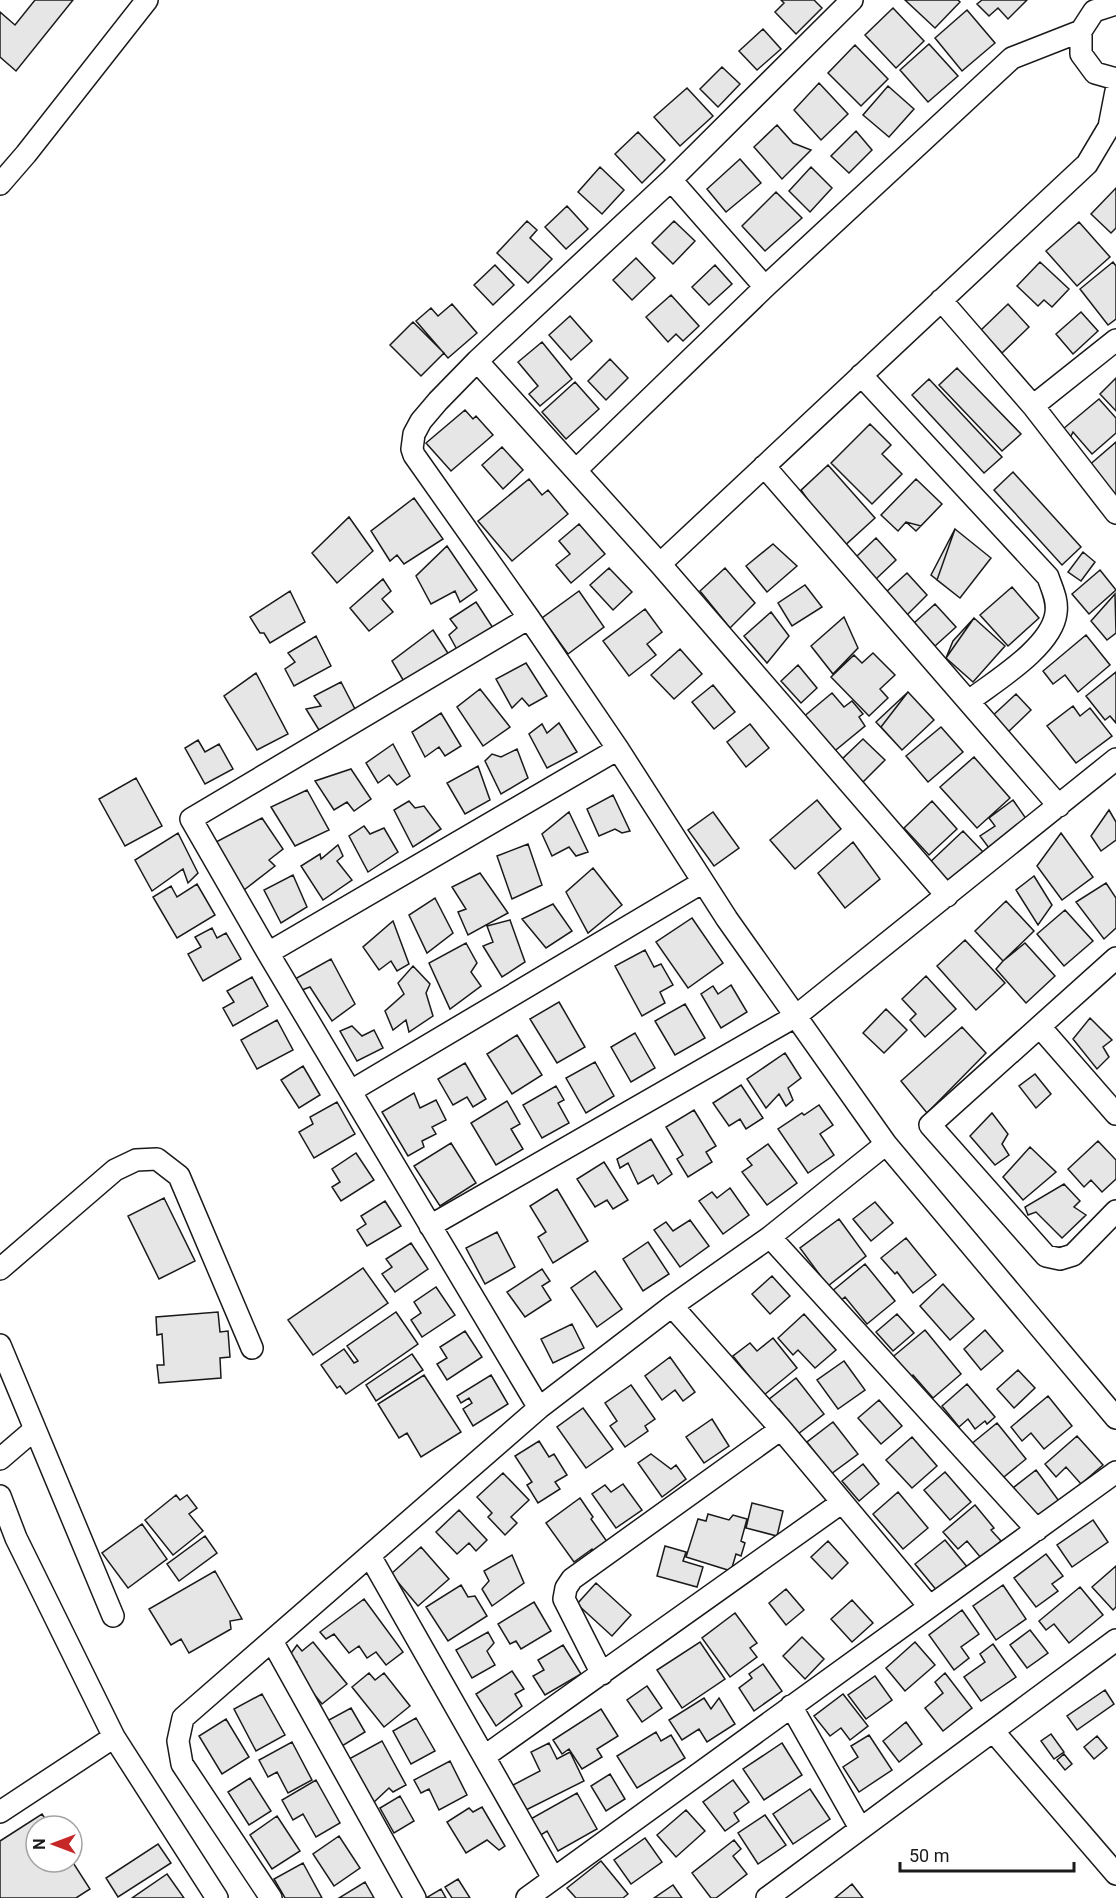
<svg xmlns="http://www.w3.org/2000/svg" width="1116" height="1898" font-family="Roboto,sans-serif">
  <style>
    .building { fill: #e6e6e6; stroke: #1a1a1a; stroke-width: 1.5 }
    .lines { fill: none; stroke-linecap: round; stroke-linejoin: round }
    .street-casing { stroke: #1a1a1a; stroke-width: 24 }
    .street { stroke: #fff; stroke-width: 21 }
  </style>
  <rect width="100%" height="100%" fill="#fff"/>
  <path class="building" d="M35,0H73L16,71L0,57V12L15,25Z
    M781,0H814L822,8L796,34L775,12L784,3Z
    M905,0H958L960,2L935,28Z
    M982,0H1027L1008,19L998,8L989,16L977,4Z
    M893,8L924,41L896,68L865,35Z
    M967,10L995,43L962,71L935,38Z
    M763,29L781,49L757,70L739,51Z
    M929,44L958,76L928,102L900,70Z
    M855,45L888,79L861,106L828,73Z
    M722,67L740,84L718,107L700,89Z
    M819,83L848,114L821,140L794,110Z
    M888,86L914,109L889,137L863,115Z
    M687,88L713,116L680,146L654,117Z
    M777,125L793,143L811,150L782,179L754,147Z
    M856,131L872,150L849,173L831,156Z
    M638,132L665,160L642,183L615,154Z
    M740,159L761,183L726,212L707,189Z
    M600,167L624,190L602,214L578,192Z
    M811,167L832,188L810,212L789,191Z
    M1116,188V228L1111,233L1091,214Z
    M776,192L802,218L765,251L742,226Z
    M567,206L588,229L566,249L545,227Z
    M527,221L537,230L530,238L552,259L528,283L497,253Z
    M674,221L695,241L673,264L652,243Z
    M1079,222L1110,257L1077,286L1046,251Z
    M636,258L655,278L632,300L613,280Z
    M1040,262L1069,289L1052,307L1044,300L1038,306L1017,286Z
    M1113,262L1116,266V319L1108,325L1080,289Z
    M495,265L514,285L493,305L474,285Z
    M715,265L732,284L709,305L692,287Z
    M671,295L699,326L683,341L676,334L668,342L646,317Z
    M452,304L477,333L448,358L416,321L431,308L438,316Z
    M1008,304L1029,327L1002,353L981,330Z
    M1081,312L1098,331L1073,354L1056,334Z
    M570,316L592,341L571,360L549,335Z
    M413,322L444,353L421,376L390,345Z
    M542,342L572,379L540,406L529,394L538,386L518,362Z
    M610,359L628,378L606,400L588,381Z
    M957,368L1021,434L1002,451L939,385Z
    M1116,378V411L1100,394Z
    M929,379L1002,457L984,473L912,395Z
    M575,382L599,409L566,439L542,412Z
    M1099,399L1116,418V433L1092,454L1073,432L1070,438L1063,429Z
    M465,410L473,419L476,416L493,435L451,471L426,443Z
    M870,424L891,445L882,454L902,474L872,504L831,463Z
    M1116,442V503L1087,467Z
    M502,447L523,470L503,489L482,465Z
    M828,465L875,518L842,548L796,495Z
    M828,465L875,518L842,548L801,490Z
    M1013,472L1081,547L1062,565L994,490Z
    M529,479L542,495L548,490L568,514L512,561L478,521Z
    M916,479L942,504L916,531L906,522L898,531L881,515Z
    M916,479L942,504L921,526L906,522L898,531L881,515Z
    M414,498L443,539L404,564L397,555L390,561L371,531Z
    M349,517L373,551L337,583L312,553Z
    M579,524L605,554L571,583L556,565L570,554L559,541Z
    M955,529L991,558L960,598L931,575Z
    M955,529L991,558L960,598L937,580Z
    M876,538L896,560L876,579L856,557Z
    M773,544L797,566L767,592L746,566Z
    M447,546L477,590L460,602L455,591L431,604L416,576Z
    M1083,552L1095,562L1081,581L1068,572Z
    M609,568L632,592L613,610L590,585Z
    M725,568L755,603L730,628L700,591Z
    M1100,570L1116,590L1089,614L1072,594Z
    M907,573L927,595L907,615L886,592Z
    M383,579L391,591L382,599L393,612L369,631L350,608Z
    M805,585L822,607L792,626L778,603Z
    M1012,587L1039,618L1008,646L980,615Z
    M290,591L305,622L270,643L264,633H260L250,617Z
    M579,591L604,627L568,654L542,618Z
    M1115,594L1116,633L1107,640L1091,621Z
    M476,602L495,631L460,655L449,635L457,628L450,619Z
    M935,604L956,627L935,646L914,623Z
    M645,609L662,632L647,644L656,655L629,676L603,641Z
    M771,612L789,636L767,663L744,636Z
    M844,617L858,648L833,674L811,646Z
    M974,618L1005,646L973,682L946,658L953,641Z
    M974,618L1005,646L973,682L946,658Z
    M433,630L453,661L406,685L392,661Z
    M1086,635L1110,665L1078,692L1065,675L1053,684L1043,671Z
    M316,636L331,666L294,686L285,669L295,662L288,653Z
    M680,649L702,674L674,699L651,675Z
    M873,653L895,675L880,689L888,698L869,716L831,677L854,655L862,663Z
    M526,663L547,696L529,706L522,698L512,708L496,679Z
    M798,665L817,688L801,703L781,681Z
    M1116,672V723L1110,716L1105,720L1086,696Z
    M256,673L288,734L257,750L224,696Z
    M341,682L356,711L319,730L306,709L321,706L314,696Z
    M713,685L735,712L714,729L692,702Z
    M480,689L510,727L483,746L457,707Z
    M908,692L934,720L902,750L876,722Z
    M908,692L934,720L902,750L881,727Z
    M832,693L844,707L852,701L863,714L859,717L865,726L831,754L802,718Z
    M1016,694L1031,710L1005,735L989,719Z
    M1073,706L1080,716L1090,708L1112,736L1076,763L1047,726Z
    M441,713L461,746L445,756L439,747L425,757L412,732Z
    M559,723L577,752L547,768L529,734L542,724L547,733Z
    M750,724L769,748L746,767L727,742Z
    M941,727L963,752L928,782L906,756Z
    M863,739L885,760L862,783L840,761Z
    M198,740L205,752L219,744L233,769L205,784L185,748Z
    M393,744L410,776L397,785L389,775L378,783L366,763Z
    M517,749L528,778L501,794L485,761L492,754L501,757Z
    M974,757L1010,798L977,828L940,787Z
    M478,766L490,800L465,814L447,783Z
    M351,769L371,799L354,811L347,802L334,810L315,781Z
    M136,778L162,826L125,846L99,799Z
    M307,790L329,830L295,846L271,807Z
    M613,795L630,831L622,833L615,829L599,836L587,809Z
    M817,800L841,829L795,869L770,840Z
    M1013,800L1027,820L989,848L980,836L995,826L989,818Z
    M409,801L415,808L424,806L441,829L413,847L394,810Z
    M932,801L957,829L929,855L904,828Z
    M1109,810L1116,822V840L1101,851L1091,836Z
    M569,812L588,852L576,856L569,847L552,856L542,834Z
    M713,812L739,848L714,866L688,830Z
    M262,818L283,849L269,860L275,866L244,890L216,842Z
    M364,826L370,834L384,828L398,852L368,872L349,836Z
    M963,831L984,853L946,888L926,866Z
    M178,833L198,873L188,883L183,869L152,891L135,860Z
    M1061,833L1093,877L1062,900L1037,866Z
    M853,842L880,879L845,908L818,873Z
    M528,844L542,885L512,899L497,856Z
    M338,845L343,856L337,861L352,880L323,900L301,866L320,854L321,859Z
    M593,868L622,905L588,933L566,892Z
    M480,873L508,913L468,935L458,912L466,909L452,887Z
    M293,875L307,907L281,923L264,890Z
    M1034,876L1052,905L1038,925L1016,890Z
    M1106,883L1116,898V928L1104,939L1076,902Z
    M197,884L215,915L177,938L153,897L171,886L177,897Z
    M435,898L453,933L427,953L409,915Z
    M1006,901L1034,931L1003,961L975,931Z
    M553,904L572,931L546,948L522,919Z
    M1065,910L1093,941L1064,966L1037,934Z
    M692,918L723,963L688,988L656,942Z
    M510,920L525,962L502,977L483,946L493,942L487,926Z
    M393,921L409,964L397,971L391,961L379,970L363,947Z
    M212,928L217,938L226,933L241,959L203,981L188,954L201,947L195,937Z
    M965,940L1005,983L976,1010L937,966Z
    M466,943L477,963L471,972L481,986L450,1009L429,963Z
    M1025,943L1055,976L1026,1003L996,969L1003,961Z
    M645,950L654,967L661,964L673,985L660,992L665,1003L642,1016L615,966Z
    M331,959L355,1004L332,1021L310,987L302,990L295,979Z
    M413,966L430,984L426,993L433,1016L409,1032L406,1020L393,1030L385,1011L404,994L398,983Z
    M926,976L956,1009L925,1037L910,1020L916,1014L902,999Z
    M252,977L268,1006L233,1026L223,1008L234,1002L227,991Z
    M731,985L747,1012L721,1028L701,994L713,986L718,994Z
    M559,1002L585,1047L557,1063L530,1019Z
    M685,1004L705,1038L675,1055L655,1021Z
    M886,1009L907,1030L884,1053L863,1033Z
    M1090,1018L1112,1040L1103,1047L1109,1057L1097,1069L1073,1039Z
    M277,1020L293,1050L257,1069L241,1040Z
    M352,1026L362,1036L374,1030L383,1048L357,1061L340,1031Z
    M962,1027L986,1053L927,1113L901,1081Z
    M635,1033L655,1068L631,1082L611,1047Z
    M517,1035L542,1075L512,1094L487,1054Z
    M785,1053L801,1078L788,1088L793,1100L786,1106L779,1094L766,1108L747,1079Z
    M595,1062L614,1096L586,1113L566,1078Z
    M465,1063L486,1099L473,1107L467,1097L453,1105L438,1079Z
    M303,1066L320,1095L299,1108L281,1080Z
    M1035,1074L1051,1094L1036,1108L1019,1086Z
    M741,1085L763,1118L746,1129L740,1119L729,1126L713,1103Z
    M556,1086L564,1100L558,1103L569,1123L542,1138L523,1105Z
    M414,1093L420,1108L436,1100L446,1120L432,1127L436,1134L422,1141L424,1147L408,1156L382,1112Z
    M507,1101L520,1124L511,1129L523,1149L496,1165L471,1123Z
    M337,1102L355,1134L314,1158L299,1132L313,1124L310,1117Z
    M819,1105L833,1125L820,1134L834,1155L808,1173L778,1129L802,1113L804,1115Z
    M694,1110L716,1146L706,1152L712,1162L688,1177L677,1159L683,1155L666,1127Z
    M992,1113L1008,1134L1002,1144L1009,1155L995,1165L970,1136Z
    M651,1139L672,1174L658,1184L653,1175L638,1184L628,1163L620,1168L617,1159Z
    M1098,1141L1116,1160V1179L1102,1192L1091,1180L1084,1187L1068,1169Z
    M451,1143L476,1183L440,1206L414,1166Z
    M768,1144L797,1183L767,1205L742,1172L752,1165L747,1159Z
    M1030,1147L1056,1172L1023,1200L1003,1177Z
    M356,1153L374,1180L341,1201L332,1187L340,1182L332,1169Z
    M604,1162L628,1200L613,1209L607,1200L595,1207L577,1179Z
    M1064,1184L1080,1201L1074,1207L1086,1215L1062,1238L1036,1212L1028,1215L1025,1207Z
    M730,1188L749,1215L723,1234L699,1201L712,1192L717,1198Z
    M557,1189L588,1241L553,1263L538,1237L546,1232L530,1206Z
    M164,1198L195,1261L159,1279L128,1216Z
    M385,1201L401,1226L367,1246L357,1230L366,1224L361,1216Z
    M875,1202L893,1223L871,1241L853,1219Z
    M839,1219L866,1256L828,1286L800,1248Z
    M690,1220L709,1246L680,1267L654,1230L666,1222L673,1231Z
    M497,1232L515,1267L485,1284L466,1248Z
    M906,1238L936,1275L913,1293L897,1272L895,1274L881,1258Z
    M648,1242L669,1274L643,1291L623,1259Z
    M411,1243L428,1269L395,1292L382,1274L392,1267L386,1259Z
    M865,1264L895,1301L867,1324L845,1297L839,1302L831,1292Z
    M363,1268L388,1303L313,1355L288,1320Z
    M542,1269L550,1281L542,1286L551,1300L525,1317L507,1292Z
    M595,1271L622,1309L597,1327L571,1288Z
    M772,1276L790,1296L770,1314L752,1294Z
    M943,1284L974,1319L950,1340L920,1306Z
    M436,1287L455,1315L422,1337L411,1320L421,1313L414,1302Z
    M218,1312L220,1332L228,1331L230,1357L220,1358L221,1378L159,1383L157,1365H164L162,1334L157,1335L156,1317Z
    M396,1312L418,1344L346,1394L340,1386L337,1388L321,1365L344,1349L354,1363L358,1361L347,1346Z
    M804,1314L836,1350L815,1368L798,1350L793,1355L778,1338Z
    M897,1314L914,1333L893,1351L876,1332Z
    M572,1324L584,1348L553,1363L541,1339Z
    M925,1330L961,1374L933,1398L913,1375L906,1381L889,1360Z
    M985,1330L1003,1351L981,1370L964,1349Z
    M465,1331L482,1357L447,1380L437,1364L447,1358L440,1347Z
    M773,1338L797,1368L764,1395L733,1356L750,1343L757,1351Z
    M412,1354L423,1370L376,1401L366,1385Z
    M670,1357L695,1392L683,1401L675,1390L662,1400L645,1376Z
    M844,1361L865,1390L838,1409L817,1380Z
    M1018,1370L1035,1388L1014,1408L997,1389Z
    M424,1375L461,1432L421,1457L407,1433L399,1438L378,1404Z
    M491,1375L508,1404L473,1426L463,1409L472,1403L469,1398L461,1403L457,1396Z
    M796,1378L824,1414L798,1434L779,1409L772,1415L763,1404Z
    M967,1384L995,1417L987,1424L985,1421L975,1429L968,1419L959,1427L942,1406Z
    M631,1385L655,1419L645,1426L648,1431L625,1447L610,1426L617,1421L605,1403Z
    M1048,1396L1072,1426L1044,1449L1031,1433L1022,1441L1011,1427Z
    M879,1400L902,1426L881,1444L858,1418Z
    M583,1408L613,1449L586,1468L557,1427Z
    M712,1419L729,1446L704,1463L686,1437Z
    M833,1422L858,1454L831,1474L807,1442Z
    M997,1423L1026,1459L999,1481L970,1445Z
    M1077,1436L1103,1465L1081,1484L1066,1467L1056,1477L1045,1464Z
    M912,1437L937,1466L912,1488L886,1460Z
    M539,1441L549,1457L554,1454L567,1475L555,1482L560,1489L538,1503L527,1485L532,1482L515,1456Z
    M651,1454L671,1469L676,1465L686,1479L662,1497L638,1463Z
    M863,1464L879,1484L859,1501L842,1481Z
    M1036,1470L1059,1501L1032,1522L1009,1491Z
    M945,1472L971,1502L950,1520L924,1490Z
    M503,1473L529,1500L511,1517L517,1523L505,1535L488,1517L492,1513L477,1497Z
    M623,1484L642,1510L616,1528L592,1494L605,1485L611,1492Z
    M898,1492L928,1528L903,1549L873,1514Z
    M176,1495L180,1500L187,1495L197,1508L189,1514L203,1531L173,1555L145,1520Z
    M580,1498L593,1517L591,1519L608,1543L594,1553L592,1549L574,1562L546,1523Z
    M752,1503L783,1511L777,1536L746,1528Z
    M975,1505L994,1528L991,1530L1001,1541L981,1558L967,1541L958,1549L943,1532Z
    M459,1510L487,1540L476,1551L469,1543L457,1554L436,1532Z
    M708,1514L729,1520L733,1515L747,1519L741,1541L745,1543L741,1556L736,1554L731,1571L686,1557L698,1519L706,1521Z
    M1093,1520L1108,1542L1072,1567L1057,1545Z
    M142,1524L167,1559L128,1588L102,1553Z
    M205,1536L217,1553L179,1581L167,1564Z
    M945,1540L968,1568L938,1592L915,1564Z
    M828,1541L848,1563L832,1579L811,1557Z
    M665,1546L686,1552L683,1561L703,1567L697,1587L657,1576Z
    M421,1547L449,1579L418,1606L391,1574Z
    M1046,1554L1063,1576L1052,1584L1058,1591L1036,1607L1014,1578Z
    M512,1555L524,1583L492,1606L482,1589L489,1581L484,1571Z
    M1116,1566V1607L1113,1610L1092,1587Z
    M215,1571L242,1619L230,1621L231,1629L189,1653L181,1639L171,1645L149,1609Z
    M596,1583L631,1615L612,1636L577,1604Z
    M461,1585L468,1597L475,1596L487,1616L448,1641L426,1607Z
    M1003,1585L1026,1619L996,1640L973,1606Z
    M1080,1587L1103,1615L1069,1643L1054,1624L1046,1630L1039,1621Z
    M786,1589L804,1610L786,1625L769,1603Z
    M364,1599L403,1652L386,1665L376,1652L367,1658L359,1646L349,1653L334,1634L326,1639L320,1632Z
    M852,1600L873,1623L852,1642L831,1619Z
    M534,1602L551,1631L521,1649L516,1641L510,1644L498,1624Z
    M962,1610L979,1634L961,1647L969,1658L954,1670L929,1635Z
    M735,1613L757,1643L750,1648L757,1657L730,1677L702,1638Z
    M1030,1630L1048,1653L1027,1668L1010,1645Z
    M488,1632L494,1643L487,1651L495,1665L472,1678L456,1650Z
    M802,1637L824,1659L805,1679L783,1656Z
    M313,1642L347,1684L322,1704L293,1668L297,1662L289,1656L297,1645L302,1651Z
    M700,1642L725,1679L682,1708L657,1670Z
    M915,1642L935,1665L905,1691L886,1668Z
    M993,1644L1016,1677L981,1701L964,1677L985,1662L980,1654Z
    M563,1645L581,1674L545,1695L533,1676L544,1670L538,1660Z
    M763,1664L782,1691L754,1711L739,1688L752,1678L749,1674Z
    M512,1671L524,1689L515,1694L522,1706L496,1726L476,1694Z
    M369,1673L375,1680L384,1673L410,1706L384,1727L352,1687Z
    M945,1673L972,1708L943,1731L925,1708L943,1693L935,1682Z
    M875,1676L892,1700L866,1719L848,1695Z
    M647,1686L662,1708L642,1722L627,1700Z
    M1105,1690L1114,1704L1077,1730L1067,1716Z
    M262,1694L285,1735L256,1751L234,1709Z
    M843,1694L868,1726L850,1740L841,1728L830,1736L814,1716Z
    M704,1698L711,1709L719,1698L735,1724L707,1742L699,1729L682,1740L669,1720Z
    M351,1708L365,1732L342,1746L327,1721Z
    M601,1709L618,1736L597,1749L602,1757L582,1769L569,1749L562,1754L553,1740Z
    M416,1718L435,1751L411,1764L393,1731Z
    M226,1719L249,1757L222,1774L199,1736Z
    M906,1722L922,1744L899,1762L883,1741Z
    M656,1732L661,1741L671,1735L685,1758L637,1788L617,1756Z
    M1051,1734L1064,1752L1054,1759L1041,1741Z
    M869,1735L892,1770L859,1792L843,1767L858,1757L851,1746Z
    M1097,1736L1107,1748L1094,1759L1084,1747Z
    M382,1741L406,1785L393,1792L389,1788L373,1803L349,1759Z
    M292,1742L312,1780L288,1793L277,1772L268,1777L259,1760Z
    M549,1743L557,1759L570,1752L584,1781L526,1810L513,1785L540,1771L531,1752Z
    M782,1743L802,1775L764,1800L743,1769Z
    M1064,1754L1072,1764L1065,1770L1057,1760Z
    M450,1761L467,1795L439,1810L429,1789L421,1793L414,1780Z
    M610,1774L625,1799L606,1811L591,1786Z
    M250,1778L271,1811L249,1825L228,1792Z
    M316,1780L340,1823L316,1837L303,1814L293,1820L282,1800Z
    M733,1780L749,1802L734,1813L739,1821L725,1831L703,1802Z
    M810,1789L830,1819L793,1844L773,1814Z
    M577,1793L597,1829L558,1851L547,1831L536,1838L527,1821Z
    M400,1796L414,1821L394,1833L380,1808Z
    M482,1807L505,1846L499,1850L487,1840L466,1853L447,1822L469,1808L473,1812Z
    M686,1810L705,1831L676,1857L657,1835Z
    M42,1814L50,1826H36V1862L72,1861L90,1889L76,1898H0V1841Z
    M765,1815L786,1845L758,1864L738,1833Z
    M277,1816L300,1851L272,1869L250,1835Z
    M339,1836L360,1868L334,1886L313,1854Z
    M645,1838L662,1862L631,1884L614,1860Z
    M734,1840L741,1849L733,1856L747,1874L716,1898H711L692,1873Z
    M158,1844L171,1863L118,1897L106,1878Z
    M601,1861L628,1894L623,1898H576L567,1888Z
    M303,1863L322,1898H285L274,1879Z
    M167,1874L184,1898H132Z
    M458,1879L470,1898H452L445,1887Z
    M365,1882L374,1898H339Z
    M852,1884L863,1898H835Z
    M673,1885L682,1898H654Z
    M441,1889L446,1898H426Z"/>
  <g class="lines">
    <g class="street-casing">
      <path id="street" d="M852,0L671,180L477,361L438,401L421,421L414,434L412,449L414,455L529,618L618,749L727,919L886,1144L1116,1418
        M1116,4L1094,11L1081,31V54L1095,73L1116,79
        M671,180L765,287
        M0,184L26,154L147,0
        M941,300L1033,406L1116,513
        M477,361L660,564L947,896
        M861,375L1048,577C1052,589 1058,600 1056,613C1052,647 995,681 969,701
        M1033,406L1116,340
        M764,466L1059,806
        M576,470L765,287L1012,58L1081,31
        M660,564L1087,164L1109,127L1116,91
        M529,618L191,819L268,953L539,1408
        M268,953L618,749
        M1116,958L930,1125L1046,1256L1060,1259L1073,1255L1116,1211
        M1040,1027L1116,1114
        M351,1091L703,882
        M430,1226L796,1016L1116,759
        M770,1237L1037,1530
        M0,1269L115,1170L136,1160L157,1159L179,1176L252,1348
        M672,1306L781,1429L929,1606
        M0,1345L113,1616
        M0,1459L35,1429
        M0,1496L16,1538L114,1737L217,1898
        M370,1556L553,1878
        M272,1641L415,1898
        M602,1674L564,1599L566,1588L572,1579L781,1429
        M791,1706L860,1828
        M993,1731L1116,1874
        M485,1756L841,1503
        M0,1812L114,1737
        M271,1898L182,1764L178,1741L183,1718L539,1408L672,1306L770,1237L886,1144
        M527,1898L1116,1472
        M767,1898L1116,1640"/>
    </g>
    <use href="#street" class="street"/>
  </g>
  <g transform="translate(54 1844) rotate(270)"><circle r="28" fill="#ffffff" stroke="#a3a3a3" stroke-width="1.5"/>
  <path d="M0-4.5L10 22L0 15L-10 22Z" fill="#c62828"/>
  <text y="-9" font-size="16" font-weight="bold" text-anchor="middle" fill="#1a1a1a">N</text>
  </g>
  <path d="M900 1862v9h174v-9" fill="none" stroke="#1a1a1a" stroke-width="3"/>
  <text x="909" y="1862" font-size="18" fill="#1a1a1a" stroke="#ffffff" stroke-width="4.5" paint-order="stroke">50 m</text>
</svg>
